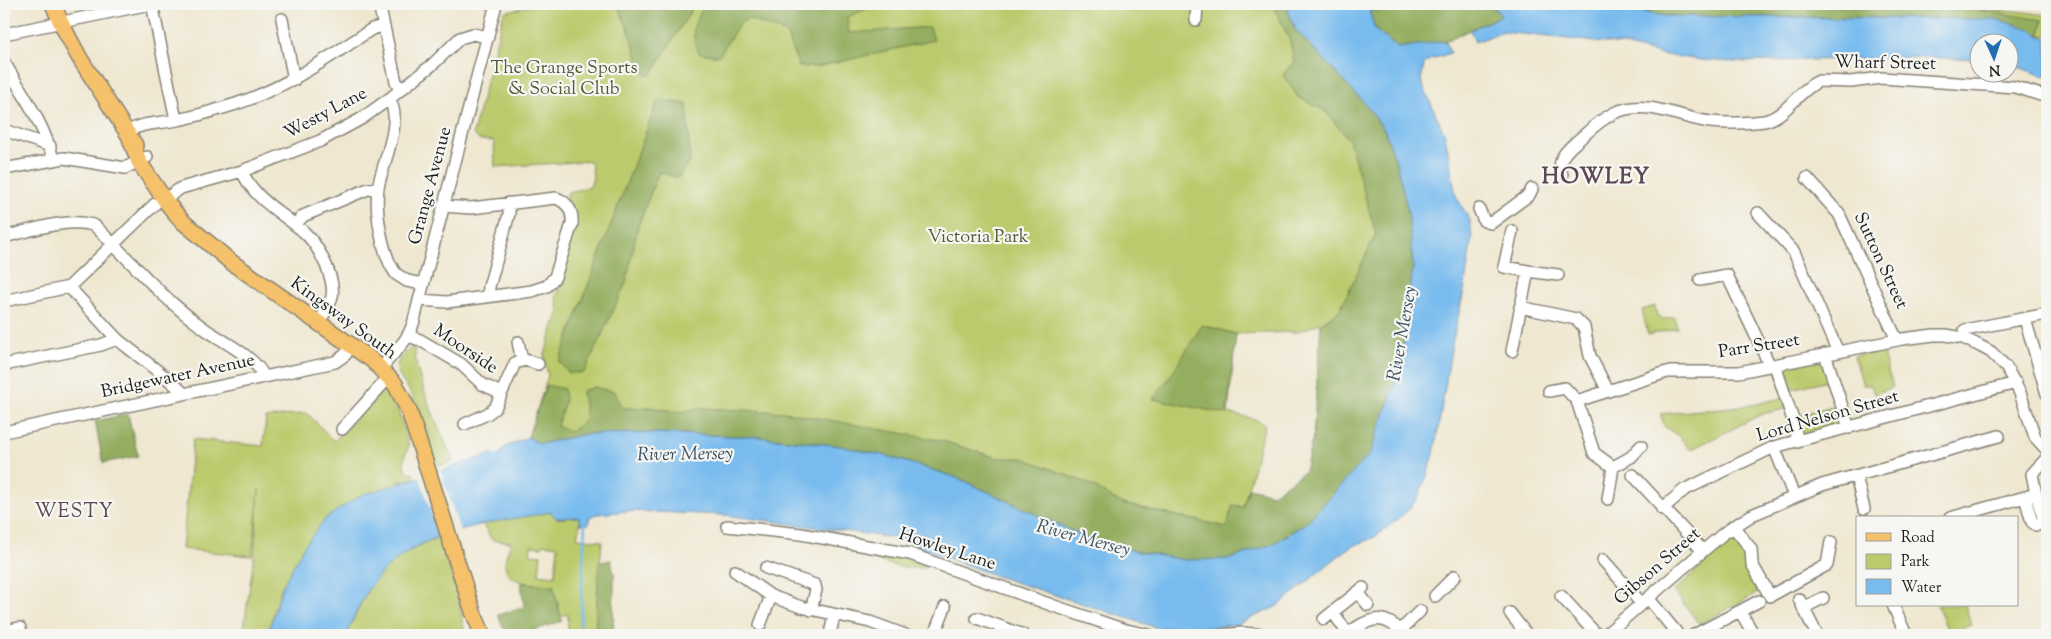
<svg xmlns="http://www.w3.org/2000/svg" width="2051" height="639" font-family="'Sorts Mill Goudy',serif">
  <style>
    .green { fill: #bbca6c; stroke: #6c7344; fill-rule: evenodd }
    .forest { fill: #94ae60; stroke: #58653e }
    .water { fill: #78bbee; stroke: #4a6c85 }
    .pier { fill: #efe7d0 }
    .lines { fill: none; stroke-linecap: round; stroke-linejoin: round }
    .stream { stroke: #78bbee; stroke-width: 2.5 }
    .minor-casing { stroke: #868276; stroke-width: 14 }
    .major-casing { stroke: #868276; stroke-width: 18 }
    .minor { stroke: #fff; stroke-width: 11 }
    .major { stroke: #f5c16b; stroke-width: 15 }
    .labels { text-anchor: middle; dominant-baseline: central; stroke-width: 4.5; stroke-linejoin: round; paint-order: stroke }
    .street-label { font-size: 18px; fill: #1c1c1c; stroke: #f6f6f2 }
    .park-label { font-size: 18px; fill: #545938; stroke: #f6f6f2 }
    .water-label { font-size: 19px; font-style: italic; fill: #3c5466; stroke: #f6f6f2 }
    .quarter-label { font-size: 20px; letter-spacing: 1px; fill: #5c4752; stroke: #f6f6f2 }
    .district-label { font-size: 22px; font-weight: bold; letter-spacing: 1px; fill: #5c4752; stroke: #f6f6f2 }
  </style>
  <rect width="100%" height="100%" fill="#f6f6f2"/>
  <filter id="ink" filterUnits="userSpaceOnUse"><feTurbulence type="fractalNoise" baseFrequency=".02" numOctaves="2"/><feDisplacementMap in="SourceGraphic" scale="10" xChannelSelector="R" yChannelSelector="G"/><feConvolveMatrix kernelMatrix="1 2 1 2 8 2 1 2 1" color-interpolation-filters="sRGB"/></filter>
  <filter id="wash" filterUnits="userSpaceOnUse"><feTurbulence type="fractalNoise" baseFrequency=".0096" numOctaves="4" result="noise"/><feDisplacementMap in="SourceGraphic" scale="20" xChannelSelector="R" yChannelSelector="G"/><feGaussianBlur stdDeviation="1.12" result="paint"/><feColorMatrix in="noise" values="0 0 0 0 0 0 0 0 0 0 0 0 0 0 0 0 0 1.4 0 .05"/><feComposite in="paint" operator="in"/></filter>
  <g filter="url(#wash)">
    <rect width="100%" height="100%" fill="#efe7d0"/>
    <path class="green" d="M539,4H617L650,76L695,4H1286L1295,29L1368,107L1395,158L1361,296L1321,323L1296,332L1236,334L1228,413L1255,419L1265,425L1243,507L1233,505L1226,527L1123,504L1091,540L528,437L548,376L544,357L559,310L556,295L561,289L557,282L576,216L566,199L568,192L590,187L593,177L591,161L495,167L494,141L479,140L473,134L504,12Z
      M1973,9L2017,11L2047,15V36L2040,35L2043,21Z
      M1655,306L1657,317L1663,319L1675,317L1677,328L1648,335L1642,310Z
      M415,346C411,369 443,437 453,461L439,466L437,460L435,461C428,440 423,416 413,397C409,388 396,376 397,366C398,358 408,349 415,346Z
      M1882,351L1893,387L1874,394L1871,385H1863L1854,356Z
      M1825,354L1832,379L1783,391L1775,365Z
      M386,388L399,413L409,446C404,456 399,470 414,474L415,478L400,482L282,587L267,635H243L254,556L259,489L252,556L182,549L193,439L263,446L266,418L307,413L334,441Z
      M1786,397L1790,408L1762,414L1690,450L1680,437L1665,427L1660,414L1752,405Z
      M1841,404L1849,428L1798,442L1792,417Z
      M551,512L557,518L579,517L580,524L577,538L602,541L600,563L611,560L614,574L613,635H572L568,629V614L560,616L553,585C538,584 503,586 505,561C506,555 509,548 511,542L492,540L482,523ZM543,544L558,546L555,576L539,574L541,555L530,554L531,546L542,547Z
      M1735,535L1738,536L1765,589L1699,624L1674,591Z
      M439,537L458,596L465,635H348L349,628C356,615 361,602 368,589C383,564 412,548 439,537Z
      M865,552L898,555L925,565L926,567C906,571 881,563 864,554Z
      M1937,605H1965L1971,625L1949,634Z"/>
    <path class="forest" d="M617,4H695L650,76L642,72L628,28Z
      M706,4H878L847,17L849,33L930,27L934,40L817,67H799L786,33L748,19L740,23L719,56L699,53C689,30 693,24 706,4Z
      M1272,4H1286L1295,29L1368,107L1385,131L1395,158L1408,211L1413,266L1401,367L1370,454L1306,523L1273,544L1230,559L1185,560L1140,552L1091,540L958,478L887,456L835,445L759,437L656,433L585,434L540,444L528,437L546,385L564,389L565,401L557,426L571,432L586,419L582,391L594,387L615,392L623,408L649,407L680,412L702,408L785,412L939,440L998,458H1023L1087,483L1123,504L1226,527L1233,505L1243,507L1249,488L1273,494L1305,471L1313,436L1321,323L1339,311L1376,234L1349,140L1325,111L1298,97L1283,75L1294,61L1290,41Z
      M1380,4H1491L1501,16L1445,41L1399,49L1375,30L1369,9L1380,11Z
      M1598,4H1763L1973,9L2043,20L2040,36L2031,29L1930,18L1664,16Z
      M658,100L687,104L690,161L678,178L659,172L638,226L626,283L584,373H569L559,362Z
      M1202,325L1236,334L1227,414L1153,399L1171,375Z
      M128,414L138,456L103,463L95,421Z
      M611,560L614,574L613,635H595L599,563Z
      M521,583L553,585L562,621L520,635H507L498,615L524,607Z"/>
    <path class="water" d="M1286,4H1380L1381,11L1369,10L1375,30L1398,48L1445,41L1450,53L1429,60L1424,64L1421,81L1445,135L1456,196L1470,221L1472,238L1464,290L1452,344L1434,454L1427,476L1416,501L1404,514L1375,537L1351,547L1337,557L1278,606L1238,624L1219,627L1158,628L999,577L895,538L725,515L629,511L597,514L589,518V524H580L579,517L556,518L551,512C487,524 411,529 370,587C361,599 356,615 349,628L348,635H267L282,587L304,546L326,518L361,495L444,470L491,454L500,455L504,448L528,437L540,444L585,434L656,433L759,437L835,445L887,456L958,478L1091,540L1139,552L1185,560L1230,559L1273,544L1306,523L1370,454L1401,367L1413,266L1408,211L1395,158L1385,131L1368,107L1295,29Z
      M1492,4H1598L1664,16L1995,19L2031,29L2040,36L2047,38V77L2009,64L2008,42H1978V59L1923,57L1734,62L1701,60L1659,54L1624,45L1503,32L1475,42L1470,30L1501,16Z"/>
    <path class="pier" d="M440,469L460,531L440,540L419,475Z"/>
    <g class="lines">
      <path class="stream" d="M580,635L585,524"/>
    </g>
  </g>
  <g filter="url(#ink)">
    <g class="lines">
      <g class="minor-casing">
        <path id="minor" d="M152,4L176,120
          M379,4L396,82L400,90
          M282,19L294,80
          M1196,20L1197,4
          M4,34L150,4
          M4,62C22,93 44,124 53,159
          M389,99C404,120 382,164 378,188C375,212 382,255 396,274L407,281L423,284
          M4,130L50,146
          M126,132C145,122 157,124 177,120C197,116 217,110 236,104C289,86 326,59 372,29L383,26
          M4,169L64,158L125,168L147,157
          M242,171C254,200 283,213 305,233C315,242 321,254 326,265C337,292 334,299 319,322
          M1562,175C1557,160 1564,153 1575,143C1587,133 1599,120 1614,113C1647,98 1678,118 1710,122C1728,124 1746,123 1764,121C1786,117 1798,90 1819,81L1851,82L1881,78L2015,87L2047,97
          M1807,178L1839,214L1897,340
          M165,199L181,188L242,171L320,141L361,119L389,99L432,65L460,38L473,34L488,37
          M1479,209L1484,221L1491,223L1529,195L1532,189
          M1758,213L1794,252L1838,352
          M295,225L303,216L368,189L378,188
          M1512,231L1504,267L1528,271
          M4,237C29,231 72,216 95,226C133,263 162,299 205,329C222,341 257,358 264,377
          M1700,280L1727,275L1770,366
          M69,287L117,339L173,383L184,394
          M488,296L489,287L509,214V203
          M419,300L447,302L532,291L547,286L555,277L572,224C573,212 568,202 556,198L471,208L443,206
          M4,301L69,287L155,204
          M1520,307L1576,319L1584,327L1590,356L1608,391
          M2025,319L2047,394
          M1965,330L2047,314
          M408,336L420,340L461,364L482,384L501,393
          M518,342L522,360
          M1512,351L1528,271L1558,275
          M1825,354L1849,428
          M4,365L101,345L117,339
          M1775,365L1792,417L1798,442
          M382,368C393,351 406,345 413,324L496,4
          M1549,391L1565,388L1577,401L1594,453L1613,467L1608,499
          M1577,401L1667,372H1739L1902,339L1934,335H1946L1963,338L1980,346L1991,352L2006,367L2020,393L2035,437L2047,450
          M465,424L487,414L495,408L515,363L525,360L538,364
          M342,429L390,376
          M4,432L335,362L345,355L352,345
          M1774,447L1794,496
          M1613,467L1631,457L1641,446
          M1633,475L1703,551
          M1856,476L1864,509
          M2025,497L2032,522L2036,525L2042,524L2043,517L2036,494
          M1662,509L1684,490L1774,447L2016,383
          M1950,518L2036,494L2032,474L2047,458
          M727,526L801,534L910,554L1057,607L1122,629L1149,635
          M1733,526L1751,549L1752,564L1770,596L1827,565L1831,542
          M1603,560L1642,604
          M766,568L815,585L816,590L811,610
          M735,571L771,596L801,607L870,622L905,635
          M1358,592L1368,605
          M1435,596L1455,576
          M1561,596L1597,635
          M1648,598L1676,632
          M1799,599L1817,635
          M1893,605L1906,635
          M1803,608L1823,598
          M1740,611L1754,635
          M1333,612L1348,634
          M1510,613L1527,635
          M977,618L1023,635
          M1324,619L1363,588
          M760,625L771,596
          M1401,630L1420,611
          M4,631L20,628
          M830,635L834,615
          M934,635L945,607
          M1222,635L1243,633L1265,635
          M1346,635C1369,618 1383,611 1405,635
          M1605,635L1724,533L1752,515L1822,485L1999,436
          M1694,635L1759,601"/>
      </g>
      <g class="major-casing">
        <path id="major" d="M53,4L61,23L79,57L135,145
          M130,138L139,162L167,203L182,221L231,262L372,360L395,384L409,411L473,612L483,635"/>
      </g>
      <use href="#minor" class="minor"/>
      <use href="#major" class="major"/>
    </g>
  </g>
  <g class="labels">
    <g class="street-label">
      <text transform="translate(1885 64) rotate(1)">Wharf Street</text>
      <text transform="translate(326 114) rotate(-28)">Westy Lane</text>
      <text transform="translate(431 186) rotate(-75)">Grange Avenue</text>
      <text transform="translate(1880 261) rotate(65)">Sutton Street</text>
      <text transform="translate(343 319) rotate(36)">Kingsway South</text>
      <text transform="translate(1759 347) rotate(-9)">Parr Street</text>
      <text transform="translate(465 350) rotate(34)">Moorside</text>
      <text transform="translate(178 377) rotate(-12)">Bridgewater Avenue</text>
      <text transform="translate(1828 417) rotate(-16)">Lord Nelson Street</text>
      <text transform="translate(947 550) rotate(18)">Howley Lane</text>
      <text transform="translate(1658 567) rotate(-41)">Gibson Street</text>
    </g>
    <g class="park-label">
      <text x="564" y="69">The Grange Sports<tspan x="564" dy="21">&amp; Social Club</tspan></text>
      <text x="978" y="238">Victoria Park</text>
    </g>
    <g class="water-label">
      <text transform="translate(1403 334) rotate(-80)">River Mersey</text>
      <text transform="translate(685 455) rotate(-1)">River Mersey</text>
      <text transform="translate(1083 539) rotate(15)">River Mersey</text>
    </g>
    <g class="quarter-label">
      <text x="74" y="512">WESTY</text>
    </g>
    <g class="district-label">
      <text x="1596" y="178">HOWLEY</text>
    </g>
  </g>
  <rect width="2051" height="639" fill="none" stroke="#f6f6f2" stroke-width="20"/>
  <rect x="1856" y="516" width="162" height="90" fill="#f6f6f2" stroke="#9f9f9c"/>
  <rect x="1866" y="533" width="25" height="8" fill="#f5c16b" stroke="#9f9f9c"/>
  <text x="1901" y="542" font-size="15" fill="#1c1c1c">Road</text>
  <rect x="1866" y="554" width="25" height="15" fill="#bbca6c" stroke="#9f9f9c"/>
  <text x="1901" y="566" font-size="15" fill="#1c1c1c">Park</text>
  <rect x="1866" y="579" width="25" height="15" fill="#78bbee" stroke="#9f9f9c"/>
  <text x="1901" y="592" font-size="15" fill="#1c1c1c">Water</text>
  <g transform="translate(1994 58) rotate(177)"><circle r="24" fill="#f6f6f2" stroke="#9f9f9c"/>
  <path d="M0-4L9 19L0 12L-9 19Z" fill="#1f6fb2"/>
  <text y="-8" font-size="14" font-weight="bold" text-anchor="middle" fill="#1c1c1c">N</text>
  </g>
</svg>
